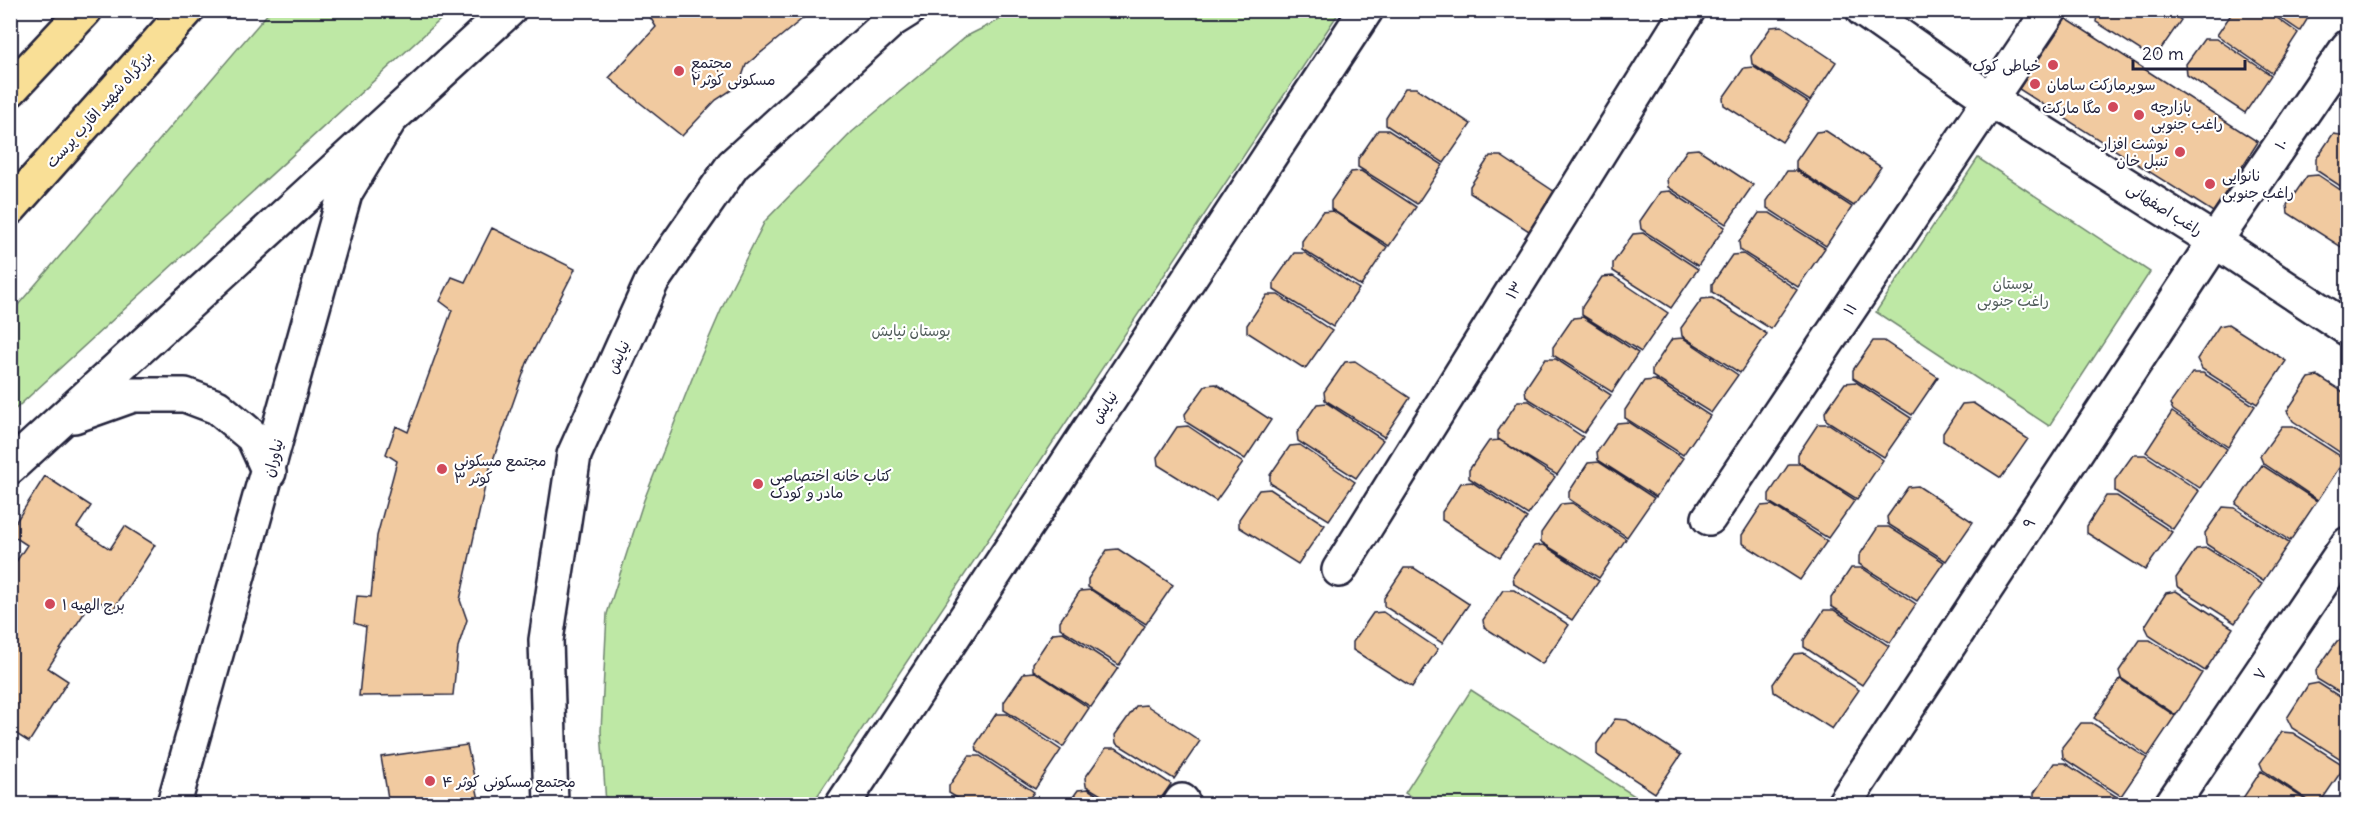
<svg xmlns="http://www.w3.org/2000/svg" width="2358" height="815" font-family="Delius,'Playpen Sans Arabic',sans-serif">
  <style>
    .green { fill: #bee8a5; stroke: #708570; stroke-width: 1.5 }
    .building { fill: #f1caa0; stroke: #22223b; stroke-width: 1.5 }
    .lines { fill: none; stroke-linecap: round; stroke-linejoin: round }
    .minor-casing { stroke: #22223b; stroke-width: 38 }
    .highway-casing { stroke: #22223b; stroke-width: 38 }
    .minor { stroke: #fff; stroke-width: 33 }
    .highway { stroke: #f9df96; stroke-width: 33 }
    .poi-dot { fill: #d1495b; stroke: #fff; stroke-width: 2 }
    .labels { text-anchor: middle; dominant-baseline: central; stroke-width: 4.5; stroke-linejoin: round; paint-order: stroke }
    .poi-label { font-size: 15px; fill: #22223b; stroke: #fff; text-anchor: start }
    .street-label { font-size: 15px; fill: #22223b; stroke: #fff }
    .park-label { font-size: 15px; fill: #515d5b; stroke: #fff }
  </style>
  <rect width="100%" height="100%" fill="#fff"/>
  <filter id="ink" filterUnits="userSpaceOnUse"><feTurbulence type="fractalNoise" baseFrequency=".0167" numOctaves="2"/><feDisplacementMap in="SourceGraphic" scale="12" xChannelSelector="R" yChannelSelector="G"/><feConvolveMatrix kernelMatrix="1 2 1 2 8 2 1 2 1" color-interpolation-filters="sRGB"/></filter>
  <g filter="url(#ink)">
    <path class="green" d="M270,11H450L11,413V313Z
      M1017,11H1340L812,804H606L601,731L607,614L644,500L697,366L729,292L765,221L852,132L965,37Z
      M1978,158L2150,272L2049,426L1876,312Z
      M1471,690L1647,804H1422L1405,793Z"/>
    <path class="building" d="M656,10H813L746,65L739,85L716,100L682,136L609,78L656,27L650,17Z
      M2098,10H2166L2181,20L2154,59L2096,22Z
      M2234,10H2266L2298,33L2272,73L2217,35Z
      M2269,10H2313L2300,31Z
      M2065,18L2258,142L2213,212L2019,89Z
      M1782,26L1836,62L1810,101L1752,64L1751,56L1771,27Z
      M2204,39H2217L2271,75L2245,113L2187,75L2186,64Z
      M1754,67L1809,103L1782,142L1724,105L1723,98L1744,68Z
      M1405,88H1416L1471,124L1444,163L1386,125V118Z
      M1378,130H1388L1443,165L1417,204L1358,167V159Z
      M1826,131L1881,167L1854,206L1796,169V161L1816,132Z
      M2333,134L2348,136V191L2316,170V159Z
      M1698,149L1753,185L1726,224L1668,187L1667,179L1687,150Z
      M1490,156H1501L1555,192L1529,231L1470,193V186Z
      M1361,171L1416,207L1389,246L1331,209V201L1351,172Z
      M1787,171H1797L1852,207L1826,246L1767,208V201Z
      M2318,175L2348,195L2346,250L2288,213L2287,205L2307,176Z
      M1670,191L1725,227L1698,266L1641,229L1640,221L1660,192Z
      M1333,211L1387,247L1361,286L1302,249V241L1322,212Z
      M1759,213H1770L1825,248L1798,287L1740,250L1739,242Z
      M492,228L575,269L527,363L487,477L460,600L467,620L458,647L453,695L359,696L366,627L354,623L357,596L371,597L377,536L397,461L386,454L396,426L408,432L452,310L440,301L452,277L465,282Z
      M1643,233L1698,269L1671,308L1613,271V263L1633,234Z
      M1294,253H1305L1359,289L1333,327L1274,290V282Z
      M1743,254L1797,290L1771,329L1712,292V284L1732,255Z
      M1613,276L1668,313L1641,352L1582,315V307L1602,277Z
      M1267,295H1278L1332,331L1305,369L1247,332V325Z
      M1712,298L1767,334L1740,373L1682,336L1681,328L1702,299Z
      M1583,317L1638,353L1612,392L1553,355V347L1573,318Z
      M2228,324L2286,361L2257,404L2202,369L2197,359L2219,326Z
      M1683,338L1738,375L1711,413L1652,376V369L1672,339Z
      M1873,341H1884L1938,377L1912,415L1853,378V370Z
      M1545,359H1556L1611,395L1584,433L1526,397L1525,389Z
      M1355,361L1410,398L1384,437L1325,400L1324,392L1345,362Z
      M2192,373H2203L2255,406L2228,447L2173,410L2170,404Z
      M2318,376L2348,395L2347,457L2293,421L2287,411L2309,378Z
      M1655,380L1710,416L1683,455L1625,418V410L1644,381Z
      M1856,382L1911,418L1884,457L1826,420L1825,412L1845,383Z
      M1216,384L1271,420L1245,459L1186,422L1185,414L1206,385Z
      M1518,401H1529L1583,437L1557,475L1498,439V431Z
      M1327,403L1383,440L1356,478L1298,441L1297,433L1317,404Z
      M1973,403L2028,439L2001,478L1943,441V433L1962,404Z
      M2172,412L2227,449L2200,488L2146,452Z
      M1628,422L1683,458L1656,497L1598,460L1597,452L1617,423Z
      M1818,424H1829L1883,460L1857,499L1798,462V454Z
      M1188,426L1243,463L1216,501L1158,465L1157,457L1177,427Z
      M2282,426H2293L2345,459L2318,500L2263,463L2260,456Z
      M1500,440L1555,477L1528,515L1469,478V470L1489,441Z
      M1300,445L1355,482L1329,520L1270,483V475L1290,446Z
      M2133,455H2145L2199,491L2173,529L2115,491V480Z
      M1599,462L1654,498L1627,537L1569,499V492L1588,463Z
      M1789,464H1800L1855,500L1828,538L1769,502V494Z
      M2262,465L2317,501L2290,541L2236,504Z
      M45,476L91,506L77,527L110,549L125,526L155,545L113,610L94,598L48,668L68,681L29,742L10,730V571L27,545L10,534V531Z
      M1472,482L1527,518L1500,557L1442,520V512L1461,483Z
      M1918,486L1973,522L1946,561L1888,524L1887,517L1908,487Z
      M1270,489L1325,525L1298,564L1239,527V519L1259,490Z
      M2106,496H2117L2172,532L2145,570L2087,533V526Z
      M1572,503L1626,539L1599,578L1541,542V533L1561,504Z
      M1772,505L1827,541L1800,580L1742,543V535L1761,506Z
      M2223,507L2235,508L2289,543L2263,581L2206,544L2205,533Z
      M1878,527H1889L1944,562L1917,601L1859,564V556Z
      M1544,545L1599,581L1572,620L1514,584L1513,576L1534,546Z
      M2207,548L2262,584L2235,623L2177,586L2176,578L2196,549Z
      M1118,549L1173,585L1146,624L1088,587V579L1107,550Z
      M1404,568H1414L1469,604L1442,643L1384,606V598Z
      M1851,568H1862L1916,604L1890,643L1831,606V598Z
      M1091,590L1145,626L1119,665L1060,628V621L1080,591Z
      M1503,590H1514L1569,625L1542,664L1484,627L1483,620Z
      M2176,591L2233,628L2205,671L2150,636L2145,626L2166,593Z
      M1824,610H1834L1889,646L1862,685L1804,647V640Z
      M1383,612L1438,649L1412,687L1353,650V642L1373,613Z
      M1063,632L1118,668L1091,707L1033,670V663L1053,633Z
      M2140,640H2150L2202,673L2176,715L2121,678L2119,671Z
      M2347,640L2348,641V698L2317,679L2316,671L2337,641Z
      M1804,653L1859,690L1832,729L1774,692L1773,684L1794,654Z
      M1035,672L1089,708L1063,747L1004,710V702L1024,673Z
      M2120,679L2175,716L2148,756L2094,718Z
      M2318,683L2348,702L2347,763L2292,728L2287,718L2308,685Z
      M1146,705L1200,741L1174,779L1116,743L1115,735L1136,706Z
      M996,714H1007L1061,750L1035,789L977,751L976,744Z
      M1615,719L1627,720L1681,755L1655,793L1597,755V744Z
      M2081,723H2092L2147,758L2121,796L2063,758L2062,747Z
      M2282,732L2293,733L2345,766L2319,804H2314L2263,770L2260,763Z
      M467,745L480,804H389L381,757Z
      M1106,748H1116L1171,784L1157,804H1116L1086,786L1085,778Z
      M969,756H980L1034,792L1025,804H967L949,793V786Z
      M2054,763H2065L2120,799L2116,804H2041L2034,801V793Z
      M2261,771L2312,804H2239Z
      M1088,789L1111,804H1068L1078,790Z"/>
    <g class="lines">
      <g class="minor-casing">
        <path id="minor" d="M1863,10L1991,100L2215,241L2348,329
          M74,416L133,395H185L217,407L253,437L269,472
          M10,467L509,10
          M1709,518L2050,10
          M1339,570L1688,10
          M174,804L345,193L390,119
          M551,804L546,640L574,455L652,281L733,165L892,20L908,10
          M843,804L1366,10
          M1180,804L1182,801
          M1844,804L2215,241L2348,47
          M2172,804L2348,544"/>
      </g>
      <g class="highway-casing">
        <path id="highway" d="M10,90L85,10
          M10,208L187,10"/>
      </g>
      <use href="#minor" class="minor"/>
      <use href="#highway" class="highway"/>
    </g>
  </g>
  <g class="poi-dot">
    <circle cx="2053" cy="65" r="6"/>
    <circle cx="679" cy="71" r="6"/>
    <circle cx="2035" cy="84" r="6"/>
    <circle cx="2113" cy="107" r="6"/>
    <circle cx="2139" cy="115" r="6"/>
    <circle cx="2180" cy="152" r="6"/>
    <circle cx="2210" cy="184" r="6"/>
    <circle cx="442" cy="469" r="6"/>
    <circle cx="758" cy="484" r="6"/>
    <circle cx="50" cy="604" r="6"/>
    <circle cx="430" cy="781" r="6"/>
  </g>
  <g class="labels">
    <g class="poi-label">
      <text x="691" y="62">مجتمع<tspan x="691" dy="17">مسکونی کوثر۲</tspan></text>
      <text x="2041" y="65" text-anchor="end">خیاطی کوک</text>
      <text x="2047" y="84">سوپرمارکت سامان</text>
      <text x="2151" y="106">بازارچه<tspan x="2151" dy="17">راغب جنوبی</tspan></text>
      <text x="2101" y="107" text-anchor="end">مگا مارکت</text>
      <text x="2168" y="143" text-anchor="end">نوشت افزار<tspan x="2168" dy="17">تنبل خان</tspan></text>
      <text x="2222" y="175">نانوایی<tspan x="2222" dy="17">راغب جنوبی</tspan></text>
      <text x="454" y="460">مجتمع مسکونی<tspan x="454" dy="17">کوثر ۳</tspan></text>
      <text x="770" y="475">کتاب خانه اختصاصی<tspan x="770" dy="17">مادر و کودک</tspan></text>
      <text x="62" y="604">برج الهیه ۱</text>
      <text x="442" y="781">مجتمع مسکونی کوثر ۴</text>
    </g>
    <g class="street-label">
      <text transform="translate(99 109) rotate(-48)">بزرگراه شهید اقارب پرست</text>
      <text transform="translate(2281 144) rotate(-56)">۱۰</text>
      <text transform="translate(2165 209) rotate(32)">راغب اصفهانی</text>
      <text transform="translate(1514 290) rotate(-58)">۱۳</text>
      <text transform="translate(1850 309) rotate(-56)">۱۱</text>
      <text transform="translate(618 357) rotate(-66)">نیایش</text>
      <text transform="translate(1104 407) rotate(-57)">نیایش</text>
      <text transform="translate(273 458) rotate(-75)">نیاوران</text>
      <text transform="translate(2029 523) rotate(-57)">۹</text>
      <text transform="translate(2260 674) rotate(-56)">۷</text>
    </g>
    <g class="park-label">
      <text x="2013" y="283">بوستان<tspan x="2013" dy="17">راغب جنوبی</tspan></text>
      <text x="911" y="330">بوستان نیایش</text>
    </g>
  </g>
  <rect width="2358" height="815" fill="none" stroke="#fff" stroke-width="36"/>
  <rect x="18" y="18" width="2322" height="779" fill="none" stroke="#22223b" stroke-width="2" filter="url(#ink)"/>
  <path d="M2133 60v9h112v-9" fill="none" stroke="#22223b" stroke-width="3"/>
  <text x="2142" y="60" font-size="18" fill="#22223b" stroke="#ffffff" stroke-width="4.5" paint-order="stroke">20 m</text>
</svg>
